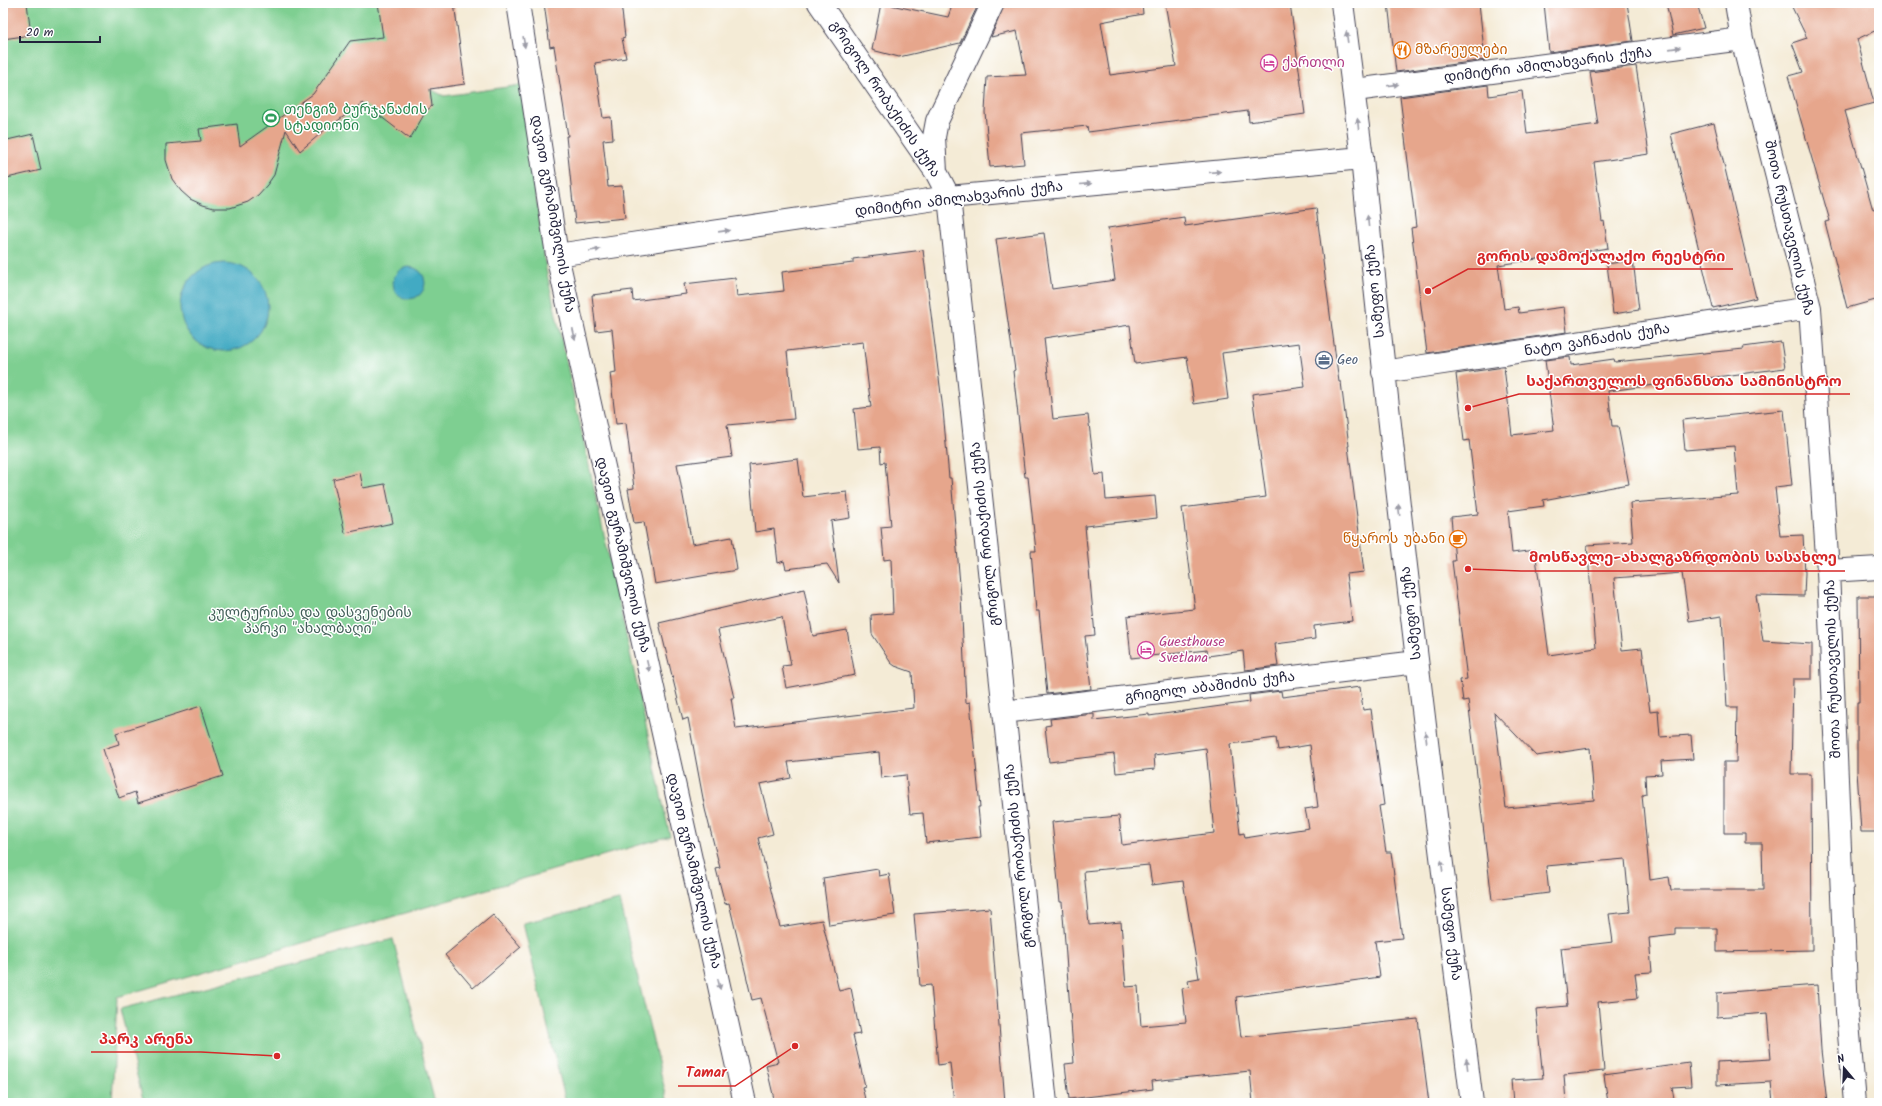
<svg xmlns="http://www.w3.org/2000/svg" width="1882" height="1106" font-family="Kalam,'Noto Sans Georgian',sans-serif">
  <style>
    .green { fill: #7ecf91; stroke: #507866 }
    .water { fill: #43aac3; stroke: #32667f }
    .building { fill: #e6a68c; fill-rule: evenodd }
    .lines { fill: none; stroke-linecap: round; stroke-linejoin: round }
    .street-casing { stroke: #424052; stroke-width: 24 }
    .secondary-casing { stroke: #424052; stroke-width: 24 }
    .street { stroke: #fff; stroke-width: 22 }
    .secondary { stroke: #fff; stroke-width: 22 }
    .oneway { fill: #9c9ca7 }
    .labels { text-anchor: middle; dominant-baseline: central; stroke-width: 3; stroke-linejoin: round; paint-order: stroke }
    .food-label { font-size: 14px; fill: #c56008; stroke: #fff; text-anchor: start }
    .hotel-label { font-size: 14px; fill: #b23c85; stroke: #fff; text-anchor: start }
    .street-label { font-size: 14px; fill: #22223b; stroke: #fff }
    .leisure-label { font-size: 14px; fill: #27864d; stroke: #fff; text-anchor: start }
    .service-label { font-size: 14px; fill: #4e5e75; stroke: #fff; text-anchor: start }
    .park-label { font-size: 14px; fill: #425f59; stroke: #fff }
    .leader { fill: none; stroke: #d62828; stroke-width: 1.5 }
    .callout-dot { fill: #d62828; stroke: #fff; stroke-width: 1.5 }
    .callout-label { font-size: 15px; text-anchor: middle; font-weight: bold; fill: #d62828; stroke: #fff; stroke-width: 3; stroke-linejoin: round; paint-order: stroke }
  </style>
  <rect width="100%" height="100%" fill="#fff"/>
  <filter id="ink" filterUnits="userSpaceOnUse"><feTurbulence type="fractalNoise" baseFrequency=".025" numOctaves="2"/><feDisplacementMap in="SourceGraphic" scale="8" xChannelSelector="R" yChannelSelector="G"/><feConvolveMatrix kernelMatrix="1 2 1 2 8 2 1 2 1" color-interpolation-filters="sRGB"/></filter>
  <filter id="wash" filterUnits="userSpaceOnUse"><feTurbulence type="fractalNoise" baseFrequency=".012" numOctaves="4" result="noise"/><feDisplacementMap in="SourceGraphic" scale="16" xChannelSelector="R" yChannelSelector="G"/><feGaussianBlur stdDeviation="0.9" result="paint"/><feColorMatrix in="noise" values="0 0 0 0 0 0 0 0 0 0 0 0 0 0 0 0 0 1.4 0 .05"/><feComposite in="paint" operator="in"/></filter>
  <g filter="url(#wash)">
    <rect width="100%" height="100%" fill="#f4ebd6"/>
    <path class="green" d="M3,3H418L430,89L444,96L521,85L546,269L670,836L117,997L112,1103H3Z
      M619,900L668,1103H566L523,923Z
      M393,939L435,1103H144L120,1009Z"/>
    <path class="water" d="M180 307a44 44 0 1 1 88 0a44 44 0 1 1-88 0Z
      M393 283a16 16 0 1 1 32 0a16 16 0 1 1-32 0Z"/>
    <g id="blocks">
      <path class="building" d="M3,3H27L31,35L3,39Z
        M378,3H454L465,84L430,89L432,106L426,111L410,139L363,103L326,129L300,151L286,130L274,175L267,185L258,195L248,202L230,208H214L203,205L190,199L181,191L172,179L166,160V144L201,141L199,129L237,124L240,146L313,94L350,41L383,37Z
        M544,3H621L625,37L622,38L626,58L595,63L603,118L611,117L613,139L603,140L608,187L622,186L625,218L575,223L566,136H568L554,46L550,47Z
        M881,3L948,17L953,3H979L960,43L899,57L872,50Z
        M1005,3H1142L1143,14L1101,22L1110,75L1176,66L1165,3H1290L1305,114L1249,122L1248,111L1088,132L1087,126L1021,133L1024,164L990,167L985,112L987,77L1026,75L1017,31L991,37Z
        M1388,3H1479L1485,60L1396,72Z
        M1544,3H1627L1633,41L1549,52Z
        M1666,3H1697L1704,28L1673,35Z
        M1790,3H1879V29L1857,39L1874,103L1845,111L1873,210L1879,208V299L1847,308L1825,222L1830,221L1788,76L1803,72L1792,43L1807,38Z
        M1636,66L1649,154L1594,162L1602,222L1604,221L1608,248L1498,265L1504,309L1518,307L1519,313L1564,307L1567,332L1427,353L1411,228L1416,227L1400,97L1488,85L1489,96L1522,91L1527,134L1598,124L1590,72Z
        M1714,123L1756,298L1713,308L1671,134Z
        M33,134L41,170L3,179V141Z
        M1316,208L1339,382H1341L1349,446H1348L1364,572L1346,574L1352,621L1314,626L1315,639L1275,644L1278,666L1245,670L1243,651L1208,656L1207,650L1131,658L1127,616L1195,609L1182,508L1266,497L1252,394L1305,387L1299,343L1222,353L1228,399L1194,404L1187,357L1135,364L1130,325L1044,338L1053,419L1088,415L1095,475L1104,474L1106,500L1155,496L1157,518L1085,526L1095,635L1085,636L1091,689L1047,694L1039,611H1036L1031,551H1036L1028,477H1025L1013,371L1015,370L996,239L1044,233L1052,289L1115,280L1108,228L1184,217L1185,226Z
        M923,250L943,410L949,478H951L961,596L966,703L970,702L980,807H978L981,837L926,843L923,813L910,814L906,775L881,778L879,752L788,762L791,778L760,784L773,834L758,838L780,927L822,920L839,991L851,988L860,1034L853,1035L865,1086L862,1087L866,1103H775L766,1065L778,1062L761,998L752,1000L729,903L725,904L716,869L720,868L705,809L688,718L683,720L659,623L804,589L813,636L847,630L855,675L786,688L782,666L791,665L782,617L718,630L734,698H731L736,729L914,708L912,672L895,666L891,663L872,634L871,615L893,613L891,559L884,560L881,527L891,526L885,462L881,463L880,447L858,449L854,409L871,407L863,342L787,351L794,419L727,425L732,457L677,464L692,544L732,537L737,570L655,584L644,522L634,523L628,489L634,488L626,423L616,424L610,373L616,372L612,329L596,331L592,295L632,290L633,301L686,294L684,284L735,278L737,296L784,291L782,272L853,263V259Z
        M1633,260L1639,310L1613,314L1607,264Z
        M1781,342L1785,368L1608,391L1612,426H1618L1629,484L1543,500L1544,506L1508,511L1512,553L1535,550L1549,655L1596,648L1587,545L1633,542L1630,503L1738,495L1734,446L1685,450L1682,420L1784,410L1792,485L1775,487L1780,536L1803,535L1805,573L1804,596L1756,595L1763,641L1812,644V679H1793L1791,774H1811L1812,950L1717,952V928H1675V935L1649,938L1652,972L1635,973L1638,998L1598,1002L1604,1071L1564,1075L1566,1103H1513L1511,1080L1543,1078L1536,1009L1567,1006L1561,948L1613,942L1609,914L1630,912L1625,859L1546,866L1549,893L1492,900L1468,700L1463,701L1460,680L1467,679L1452,561H1455L1451,517L1478,514L1469,440L1464,441L1456,374L1504,367L1512,435L1554,430L1545,360L1570,357L1571,365L1614,359L1615,362L1744,349L1743,347ZM1682,573L1689,621L1722,616L1727,707H1737L1736,762H1724V833H1745V843H1762L1763,890H1671L1669,877L1650,880L1642,795L1646,794L1645,775L1662,774L1661,761L1693,759L1691,735L1660,737L1658,711L1650,712L1642,648L1622,650L1614,578ZM1494,712L1536,756L1590,748L1594,800L1506,808Z
        M798,459L803,497L847,492L850,518L831,521L839,583L827,564L786,569L784,561L778,563L774,529L755,532L749,465Z
        M360,473L363,488L385,484L393,523L345,533L333,479Z
        M1858,596H1879V832H1861L1857,771V703H1859Z
        M1360,687L1363,710L1371,709L1384,805L1379,806L1386,852H1391L1402,938L1375,941L1380,977L1236,997L1241,1037L1418,1019L1429,1103H1253L1250,1071L1152,1081L1153,1089L1069,1099L1065,1064L1074,1063L1062,902H1060L1052,822L1119,816L1122,845L1214,833L1206,748L1154,755L1155,769L1116,773L1114,754L1049,762L1045,726L1051,725L1050,719L1094,714V720L1149,714V716L1250,702L1249,695L1281,691L1282,697ZM1276,738L1278,750L1310,745L1318,807L1305,809L1309,828L1245,838L1244,833L1240,834L1230,744ZM1149,865L1152,885L1183,881L1199,978L1188,980L1189,987L1182,988L1186,1022L1141,1026L1138,986L1126,987L1121,922L1089,925L1084,871Z
        M201,706L223,776L138,803L135,792L119,798L103,749L119,744L116,733Z
        M878,869L879,876L889,874L895,915L829,925L823,878Z
        M990,908L1005,1103H954L950,1063L938,1065L931,985L920,986L914,914Z
        M493,915L521,947L473,988L445,955Z
        M1817,985L1821,1050L1827,1103L1773,1102L1771,1082L1717,1085V1062L1771,1059L1767,1013L1717,1017V993Z
        M1689,1063L1691,1086L1672,1087L1674,1099L1644,1103H1608L1604,1075Z"/>
    </g>
  </g>
  <g filter="url(#ink)">
    <use href="#blocks" fill-opacity="0" stroke="#424052" stroke-width="1"/>
    <g class="lines">
      <g class="street-casing">
        <path id="street" d="M819,3L936,172L949,197L1046,1103
          M1736,3L1742,39L1810,308L1828,571L1847,1011L1855,1103
          M1355,90L1742,39
          M1362,158C1393,474 1432,788 1472,1103
          M936,172L934,137L937,121L993,3
          M1383,372L1810,308
          M1828,571L1879,568
          M1004,712L1417,662"/>
      </g>
      <g class="secondary-casing">
        <path id="secondary" d="M518,3L557,255L745,1103
          M557,255L949,197L1362,158L1342,3"/>
      </g>
      <use href="#street" class="street"/>
      <use href="#secondary" class="secondary"/>
    </g>
    <defs><path id="oneway-solid" d="M-6-.8H1V-3.2L6.5 0L1 3.2V.8H-6Z"/></defs>
    <g class="oneway">
      <use href="#oneway-solid" transform="translate(1347 37) rotate(-98)"/>
      <use href="#oneway-solid" transform="translate(524 42) rotate(81)"/>
      <use href="#oneway-solid" transform="translate(1675 48) rotate(-8)"/>
      <use href="#oneway-solid" transform="translate(1393 85) rotate(-7)"/>
      <use href="#oneway-solid" transform="translate(1358 124) rotate(-96)"/>
      <use href="#oneway-solid" transform="translate(1215 172) rotate(-5)"/>
      <use href="#oneway-solid" transform="translate(1086 184) rotate(-5)"/>
      <use href="#oneway-solid" transform="translate(1368 221) rotate(-96)"/>
      <use href="#oneway-solid" transform="translate(724 231) rotate(-8)"/>
      <use href="#oneway-solid" transform="translate(595 250) rotate(-9)"/>
      <use href="#oneway-solid" transform="translate(574 334) rotate(77)"/>
      <use href="#oneway-solid" transform="translate(1399 510) rotate(-97)"/>
      <use href="#oneway-solid" transform="translate(648 666) rotate(77)"/>
      <use href="#oneway-solid" transform="translate(1426 737) rotate(-97)"/>
      <use href="#oneway-solid" transform="translate(1442 866) rotate(-97)"/>
      <use href="#oneway-solid" transform="translate(719 984) rotate(77)"/>
      <use href="#oneway-solid" transform="translate(1467 1064) rotate(-97)"/>
    </g>
  </g>
  <defs>
    <g id="restaurant-ring" transform="scale(0.9)"><circle r="9.5" fill="#fff" stroke="#e8710a" stroke-width="1.5"/><path d="M-5-6h1v4h1v-4h1v4h1v-4h1v5L-1.5 .5V6h-2V.5L-5-1ZM5-6V6H3V1.5H1.5Q1.5-4 5-6Z" fill="#e8710a"/></g>
    <g id="hotel-ring" transform="scale(0.9)"><circle r="9.5" fill="#fff" stroke="#d1479c" stroke-width="1.5"/><path d="M-6-4.5h1.5V1H6V5H4.5V3h-9V5H-6ZM-4 0a1.8 1.8 0 1 1 3.6 0ZM.5 0V-2.5h3Q6-2.5 6 0Z" fill="#d1479c"/></g>
    <g id="stadium-ring" transform="scale(0.9)"><circle r="9.5" fill="#fff" stroke="#2e9e5b" stroke-width="1.5"/><path d="M0-5a6.5 5 0 1 0 0 10a6.5 5 0 1 0 0-10ZM-3.5-1.8h7v3.6h-7Z" fill="#2e9e5b"/></g>
    <g id="office-ring" transform="scale(0.9)"><circle r="9.5" fill="#fff" stroke="#5c6f8a" stroke-width="1.5"/><path d="M-6-3h4V-5.5h4V-3h4V5H-6ZM-1-4.5V-3h2v-1.5ZM-6 0V1H6V0Z" fill="#5c6f8a"/></g>
    <g id="cafe-ring" transform="scale(0.9)"><circle r="9.5" fill="#fff" stroke="#e8710a" stroke-width="1.5"/><path d="M-5.5-4.5H6V0H3Q3 3.5 0 3.5H-2.5Q-5.5 3.5-5.5 0ZM3-3.2v2h1.7v-2ZM-6 4.5H4V6H-6Z" fill="#e8710a"/></g>
  </defs>
  <g fill-rule="evenodd">
    <use href="#restaurant-ring" x="1402" y="50"/>
    <use href="#hotel-ring" x="1269" y="63"/>
    <use href="#stadium-ring" x="271" y="118"/>
    <use href="#office-ring" x="1324" y="360"/>
    <use href="#cafe-ring" x="1458" y="539"/>
    <use href="#hotel-ring" x="1146" y="650"/>
  </g>
  <g class="labels">
    <g class="food-label">
      <text x="1415" y="50">მზარეულები</text>
      <text x="1445" y="539" text-anchor="end">წყაროს უბანი</text>
    </g>
    <g class="hotel-label">
      <text x="1282" y="63">ქართლი</text>
      <text x="1159" y="642">Guesthouse<tspan x="1159" dy="16">Svetlana</tspan></text>
    </g>
    <g class="street-label">
      <text transform="translate(1548 65) rotate(-7)">დიმიტრი ამილახვარის ქუჩა</text>
      <text transform="translate(885 99) rotate(56)">გრიგოლ რობაქიძის ქუჩა</text>
      <text transform="translate(959 199) rotate(-7)">დიმიტრი ამილახვარის ქუჩა</text>
      <text transform="translate(553 214) rotate(80)">დავით გურამიშვილის ქუჩა</text>
      <text transform="translate(1789 228) rotate(77)">შოთა რუსთაველის ქუჩა</text>
      <text transform="translate(1375 291) rotate(-96)">სამეფო ქუჩა</text>
      <text transform="translate(1597 340) rotate(-9)">ნატო ვაჩნაძის ქუჩა</text>
      <text transform="translate(985 534) rotate(-96)">გრიგოლ რობაქიძის ქუჩა</text>
      <text transform="translate(623 555) rotate(77)">დავით გურამიშვილის ქუჩა</text>
      <text transform="translate(1411 613) rotate(-97)">სამეფო ქუჩა</text>
      <text transform="translate(1833 669) rotate(-92)">შოთა რუსთაველის ქუჩა</text>
      <text transform="translate(1210 687) rotate(-7)">გრიგოლ აბაშიძის ქუჩა</text>
      <text transform="translate(1019 856) rotate(-96)">გრიგოლ რობაქიძის ქუჩა</text>
      <text transform="translate(694 871) rotate(77)">დავით გურამიშვილის ქუჩა</text>
      <text transform="translate(1451 934) rotate(83)">სამეფო ქუჩა</text>
    </g>
    <g class="leisure-label">
      <text x="284" y="110">თენგიზ ბურჯანაძის<tspan x="284" dy="16">სტადიონი</tspan></text>
    </g>
    <g class="service-label">
      <text x="1337" y="360">Geo</text>
    </g>
    <g class="park-label">
      <text x="310" y="613">კულტურისა და დასვენების<tspan x="310" dy="16">პარკი "ახალბაღი"</tspan></text>
    </g>
  </g>
  <path class="leader" d="M1428 291L1468 269H1733M1468 408L1519 394H1850M1468 569L1521 571H1845M277 1056L201 1052H91M795 1046L735 1086H678"/>
  <g class="callout-dot">
    <circle cx="1428" cy="291" r="4"/>
    <circle cx="1468" cy="408" r="4"/>
    <circle cx="1468" cy="569" r="4"/>
    <circle cx="277" cy="1056" r="4"/>
    <circle cx="795" cy="1046" r="4"/>
  </g>
  <g class="callout-label">
    <text x="1601" y="261">გორის დამოქალაქო რეესტრი</text>
    <text x="1684" y="386">საქართველოს ფინანსთა სამინისტრო</text>
    <text x="1683" y="562">მოსწავლე-ახალგაზრდობის სასახლე</text>
    <text x="146" y="1044">პარკ არენა</text>
    <text x="706" y="1077">Tamar</text>
  </g>
  <rect width="1882" height="1106" fill="none" stroke="#fff" stroke-width="16"/>
  <g transform="translate(1844 1068) rotate(341)" stroke="#ffffff" stroke-width="3" paint-order="stroke">
  <path d="M0-3L7 15L0 10L-7 15Z" fill="#22223b"/>
  <text y="-6" font-size="11" font-weight="bold" text-anchor="middle" fill="#22223b">N</text>
  </g>
  <path d="M20 36v6h80v-6" fill="none" stroke="#22223b" stroke-width="2"/>
  <text x="26" y="36" font-size="12" fill="#22223b" stroke="#ffffff" stroke-width="3" paint-order="stroke">20 m</text>
</svg>
